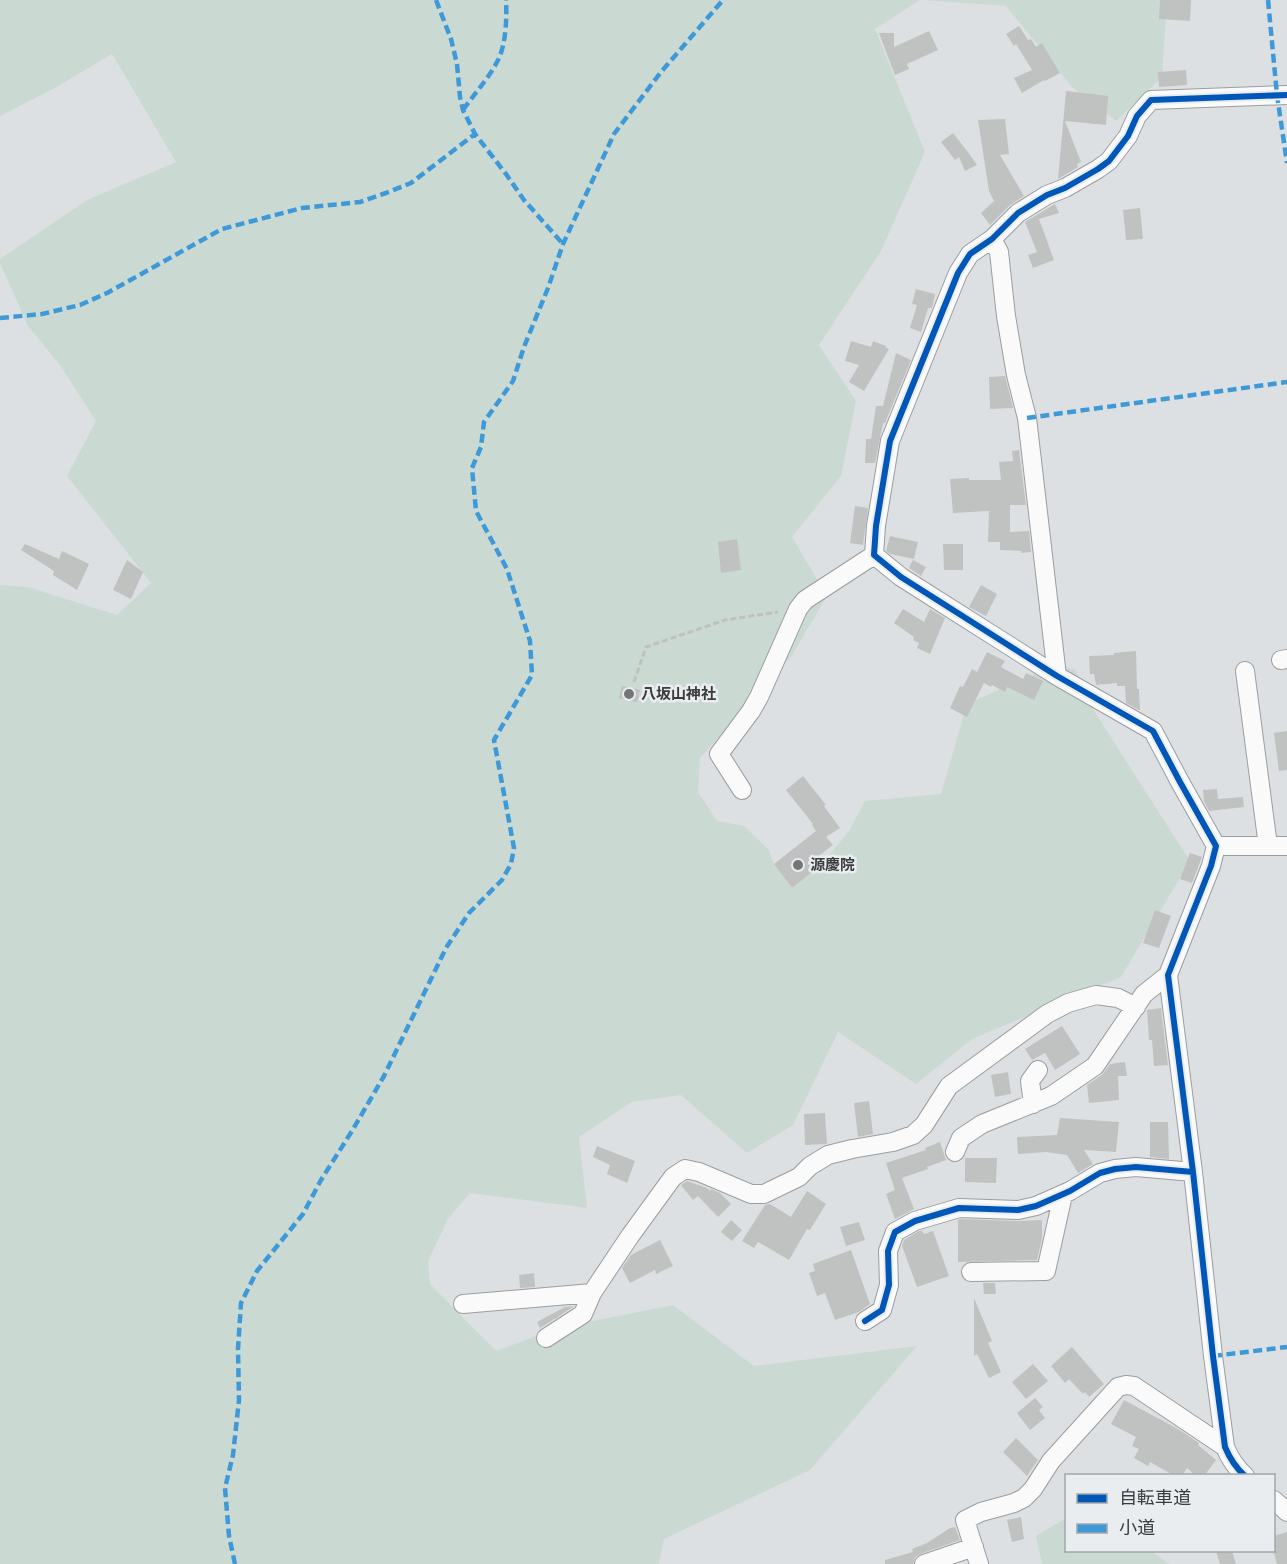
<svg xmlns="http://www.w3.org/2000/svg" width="1287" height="1564" font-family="'Roboto Condensed','Noto Sans JP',sans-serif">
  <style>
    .green { fill: #cbd9d3 }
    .building { fill: #c0c1c1 }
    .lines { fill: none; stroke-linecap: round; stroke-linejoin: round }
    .minor-casing { stroke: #9b9d9e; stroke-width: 20 }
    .path { stroke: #bfc0c1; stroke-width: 3; stroke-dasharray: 6 3; stroke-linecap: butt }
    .minor { stroke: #fafafb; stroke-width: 18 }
    .quiet { stroke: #3e99d9; stroke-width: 4.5; stroke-dasharray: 9 4.5; stroke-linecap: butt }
    .cycleway-casing { stroke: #e9edf0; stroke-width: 10 }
    .cycleway { stroke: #0057b8; stroke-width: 6 }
    .poi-dot { fill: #737577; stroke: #e9edf0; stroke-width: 2 }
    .labels { text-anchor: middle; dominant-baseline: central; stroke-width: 5; stroke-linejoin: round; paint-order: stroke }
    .poi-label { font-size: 15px; font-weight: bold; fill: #3a3c3d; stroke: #e9edf0; text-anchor: start }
  </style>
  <rect width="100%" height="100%" fill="#dde0e2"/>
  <path class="green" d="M0,0H920L875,29L925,152L881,251L819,345L856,401L841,476L792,537L827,596L791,657L700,758L698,792L717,821L744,826L769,850L774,864L792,888L821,865L849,831L865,801L941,794L967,704L1050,667L1075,669L1089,703L1190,861L1121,977L972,1039L916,1084L838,1032L793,1125L747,1153L681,1095L632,1102L579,1137L587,1208L470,1193L448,1219L428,1261L430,1284L496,1351L558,1328L673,1305L754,1366L917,1346L810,1470L664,1539L659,1564H0V585L28,587L117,615L151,583L67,476L96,421L60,365L28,326L0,263V259L87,200L176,162L112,54L53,89L0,116Z
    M922,0H1167L1162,77L1116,121L1073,88L1006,6Z
    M1066,1518V1550L1151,1551L1169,1564H1042L1036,1536Z"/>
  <path class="building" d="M1160,0H1191L1190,21L1159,19Z
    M1019,26L1028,40L1031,39L1036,47L1042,43L1060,73L1045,81L1044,80L1022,93L1014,78L1032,70L1016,44L1014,46L1006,34Z
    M929,31L938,50L907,64L909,69L895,75L879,33H894V47Z
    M1186,70L1187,85L1159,87L1158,72Z
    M1066,91L1108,96L1106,125L1065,121L1081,162L1077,164L1078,167L1058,179Z
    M1005,119L1009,154L1000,155L1024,196L1010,205L990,225L981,213L994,201L989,191L978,120Z
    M953,133L967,151L977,165L965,171L959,157L955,160L941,142Z
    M1055,204L1059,213L1039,219L1054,260L1033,268L1028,255L1037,252L1025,222Z
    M1140,208L1143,239L1126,240L1123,210Z
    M916,289L935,294L932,308H928L921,332L910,328L917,305L912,304Z
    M851,341L871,347L873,341L886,346V348L889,349L864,391L849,382L859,365L845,361Z
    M896,353L911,360L885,423H883L875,463H865L866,439H871L876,406H883Z
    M1005,376L1013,408L990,409L989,377Z
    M1019,450L1026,505H1010V532L1029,531L1031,552L1021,553V551L1000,550V542H988L989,511L953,513L950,479L969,478V480H1001L999,462L1013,461L1012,451Z
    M855,506L868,508L863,545L850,543Z
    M890,536L918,542L914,559L890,554L886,551Z
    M737,539L741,570L721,573L718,542Z
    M25,544L59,559L62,551L89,564L77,590L53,575L54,571L21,550Z
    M943,544H963V570H944Z
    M127,560L143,572L131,599L113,590Z
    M913,560L926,567L921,576L909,568Z
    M981,585L997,594L986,616L969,607Z
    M903,609L924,622L930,609L945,618L930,654L917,648L919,643L913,640L914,637L894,623Z
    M1136,651L1137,689H1139L1140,710H1139L1126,703L1125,686H1117V683L1096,685L1094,674H1090L1089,656L1114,655V653Z
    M987,652L1005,661L1001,667L1023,679L1026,673L1043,681L1034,700L1007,687L1005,692L992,685L991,687L984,683L967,717L950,708L960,686L963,687L972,669L977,672Z
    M622,686L640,690L637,702L619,698Z
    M1287,731V770L1279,771L1274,733Z
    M803,776L826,805L824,806L840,828L826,837L833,845L816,858L821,865L792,888L774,864L816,831L812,825L813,824L786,790Z
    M1217,789L1218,799L1243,797L1244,807L1209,811L1204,801L1203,790Z
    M1190,853L1202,857L1192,883L1180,879Z
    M1155,910L1171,916L1159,948L1143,943Z
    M1161,1008L1168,1065L1154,1066L1152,1040H1149L1147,1010Z
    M1062,1026L1080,1054L1055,1070L1045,1053L1032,1060L1025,1049Z
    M1125,1062L1127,1076H1118L1119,1100L1089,1103L1087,1085L1102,1075L1110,1064Z
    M1008,1072L1011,1094L995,1097L991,1075Z
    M869,1101L873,1134L858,1137L854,1103Z
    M825,1113L827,1144L805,1145L804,1114Z
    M1060,1118L1119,1122L1116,1152L1084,1150L1093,1164L1078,1173L1067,1155L1046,1152L1018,1154L1017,1137L1057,1135Z
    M1150,1122H1168L1169,1159L1150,1157Z
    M940,1142L946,1160L927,1167L928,1169L902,1178L914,1209L895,1219L886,1194L895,1190L886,1163L926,1150L925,1148Z
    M597,1146L635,1161L627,1183L607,1174L610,1165L593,1157Z
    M965,1158H997L996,1183L965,1182Z
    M687,1181L707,1188L710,1191L711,1189L720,1193L731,1204L718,1217L698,1196L693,1200L681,1185Z
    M807,1191L826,1204L810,1230L807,1229L789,1260L758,1242L754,1248L742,1241L765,1205L770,1204L791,1217Z
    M960,1219L1018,1221L1042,1220V1238L1037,1260L958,1262V1220Z
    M731,1220L742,1230L732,1241L721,1232Z
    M859,1222L865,1240L846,1246L840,1227Z
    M919,1231H922L924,1234L933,1231L949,1276L917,1287L902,1246L904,1240Z
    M660,1240L673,1266L656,1274L655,1270L630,1283L622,1268L631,1255Z
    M851,1250L870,1304L859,1312L835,1320L825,1293L817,1296L809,1273L815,1271L813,1264Z
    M534,1273L535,1287L520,1288L519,1275Z
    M983,1283H995L996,1294H984Z
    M974,1298L992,1341L988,1343L1001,1372L989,1378L977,1354L974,1356Z
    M574,1306L555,1319H553V1320L540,1328L537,1322L565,1307Z
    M1072,1347L1104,1384L1089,1397L1085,1392L1083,1394L1069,1379L1065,1383L1051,1366Z
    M1033,1364L1048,1381L1026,1399L1012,1382Z
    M1035,1398L1043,1407L1039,1410L1045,1418L1030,1430L1017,1413Z
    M1124,1400L1178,1429L1199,1443L1198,1445L1216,1460L1204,1476H1196L1187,1468L1182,1476H1175L1150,1462L1148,1466L1134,1458L1139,1449L1132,1446L1136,1437L1111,1424Z
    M1016,1438L1038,1460L1027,1476L1003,1452Z
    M1021,1517L1024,1539L1012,1542L1007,1520Z
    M955,1527L960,1540L920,1554L915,1557L913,1564H885V1560L913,1552L912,1549L927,1543L950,1528Z
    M1287,1532V1564H1277L1274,1553V1536Z
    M1216,1551H1232L1236,1564H1220Z"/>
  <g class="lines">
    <g class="minor-casing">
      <path id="minor" d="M992,239L999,252L1006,316L1016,375L1027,418L1057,676
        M1281,660L1287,659
        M1245,671L1268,846
        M742,790L719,754L751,711L759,697L798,609L805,600L874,555
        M1216,846H1287
        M1033,1104L1030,1081L1038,1070
        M955,1152L961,1138L982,1124L1051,1096L1095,1066L1144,994L1168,975
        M971,1272L1046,1271L1063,1195
        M463,1304L592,1293
        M865,1321L882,1310L889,1285L888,1251L895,1232L915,1221L959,1208L1018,1210L1036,1206L1070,1191L1100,1173L1115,1169L1136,1167L1193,1172
        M546,1338L583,1314L592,1293L630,1236L673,1177L685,1169L699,1172L751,1194H764L799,1177L810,1166L828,1155L852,1149L893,1142L913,1135L924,1125L949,1086L1047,1014L1068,1003L1096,995L1118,998L1136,1007
        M1245,1476C1235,1467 1230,1459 1225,1447L1213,1356L1193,1172L1168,975L1211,866L1216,846L1180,782L1153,731L1057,676L901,577L874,555L876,526L890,441L958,273L970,254L992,239L1018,213L1047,195L1065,188L1098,169L1109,161L1128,136L1137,116L1151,100L1287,95
        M1274,1500L1287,1512
        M924,1564L974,1547
        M979,1564L965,1520L981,1512L1014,1503L1024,1498L1033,1489L1051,1461L1118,1387L1126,1385L1134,1386L1225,1447"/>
    </g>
    <path class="path" d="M634,682L646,647L725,620L778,612"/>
    <use href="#minor" class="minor"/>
    <path class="quiet" d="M436,0L451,39L457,64L460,97L463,110L475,134L506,174L524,200L563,244
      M1268,0L1277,95L1287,163
      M463,110C475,93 489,78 498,60C506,45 507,17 506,0
      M0,318L42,314L80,305L107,293L222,229L302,208L360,202L386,193L411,183L475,134
      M1027,418L1287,382
      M1213,1356L1287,1347
      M235,1564L229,1536L225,1488L233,1455L239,1400L238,1349L241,1303L257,1271L303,1214L321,1180L352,1131L384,1076L446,948L469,913L502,880L511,864L514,848L494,740L532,675L530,641L507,569L476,511L472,468L481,447L484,422L513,381L524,347L548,288L563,244L614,134L661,72L723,0"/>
    <g class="cycleway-casing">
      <path id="cycleway" d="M865,1321L882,1310L889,1285L888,1251L895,1232L915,1221L959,1208L1018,1210L1036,1206L1070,1191L1100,1173L1115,1169L1136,1167L1193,1172
        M1245,1476C1235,1467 1230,1459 1225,1447L1213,1356L1193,1172L1168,975L1211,866L1216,846L1180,782L1153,731L1057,676L901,577L874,555L876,526L890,441L958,273L970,254L992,239L1018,213L1047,195L1065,188L1098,169L1109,161L1128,136L1137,116L1151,100L1287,95"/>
    </g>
    <use href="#cycleway" class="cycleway"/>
  </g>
  <g class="poi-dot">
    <circle cx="629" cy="694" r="6"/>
    <circle cx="798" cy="865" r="6"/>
  </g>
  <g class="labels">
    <g class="poi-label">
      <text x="641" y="694">八坂山神社</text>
      <text x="810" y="865">源慶院</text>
    </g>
  </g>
  <rect x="1065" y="1474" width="210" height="78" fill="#e9edf0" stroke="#a3a6a8" stroke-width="1.5"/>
  <rect x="1077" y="1494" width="30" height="9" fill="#0057b8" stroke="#a3a6a8" stroke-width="1.5"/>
  <text x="1119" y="1504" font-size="18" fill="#3a3c3d">自転車道</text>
  <rect x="1077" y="1524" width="30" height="9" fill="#3e99d9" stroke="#a3a6a8" stroke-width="1.5"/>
  <text x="1119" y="1534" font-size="18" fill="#3a3c3d">小道</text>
</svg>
